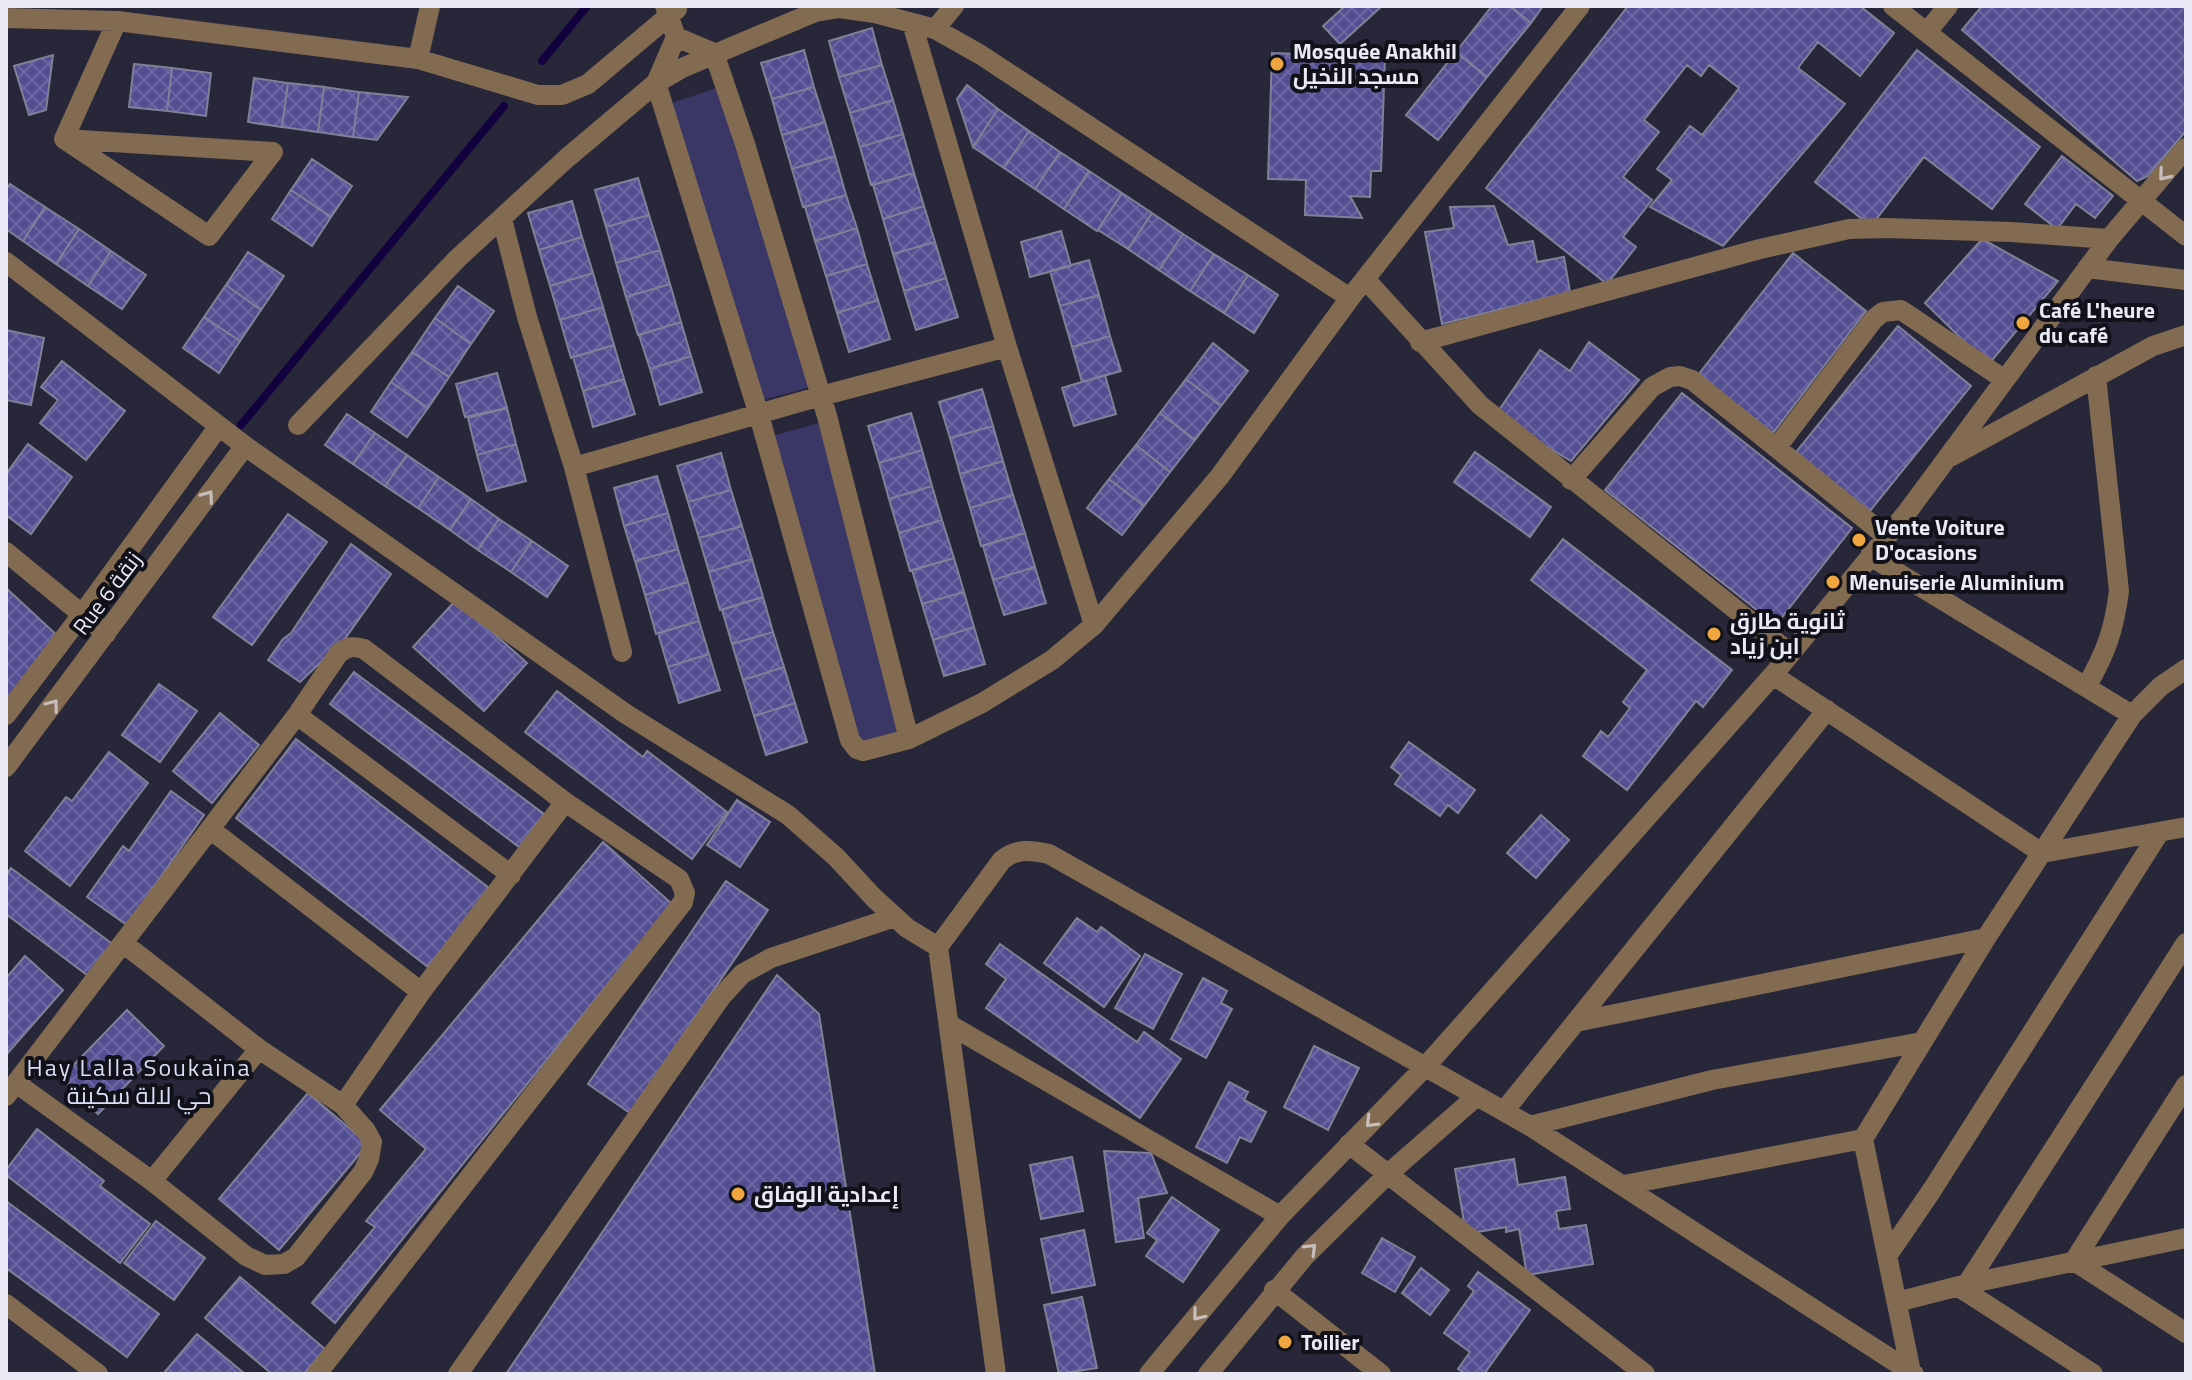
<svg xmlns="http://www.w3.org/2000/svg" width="2192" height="1380" font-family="'Titillium Web',Cairo,sans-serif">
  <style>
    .green { fill: #3a3666 }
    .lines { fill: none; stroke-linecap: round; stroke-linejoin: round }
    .stream { stroke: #13003f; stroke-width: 8 }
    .building { fill: url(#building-cross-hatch); stroke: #808097; stroke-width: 2 }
    .minor { stroke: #826b50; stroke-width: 20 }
    .oneway { stroke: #c5bebc }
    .poi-dot { fill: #f0a63f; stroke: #11111a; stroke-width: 3 }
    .labels { text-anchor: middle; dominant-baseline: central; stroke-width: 8; stroke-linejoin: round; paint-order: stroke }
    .poi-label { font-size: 22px; font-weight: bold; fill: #e9eaf6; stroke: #11111a; text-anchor: start }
    .street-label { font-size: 22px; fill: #e9eaf6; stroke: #11111a }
    .neighbourhood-label { font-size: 24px; letter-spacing: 2px; fill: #ddddf7; stroke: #11111a }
  </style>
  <defs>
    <pattern id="building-cross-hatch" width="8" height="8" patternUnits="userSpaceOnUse" patternTransform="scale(2)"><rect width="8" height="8" fill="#544e93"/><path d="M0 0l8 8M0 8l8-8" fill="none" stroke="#6d68a3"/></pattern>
  </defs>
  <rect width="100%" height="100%" fill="#28273a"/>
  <path class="green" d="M717,88L818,385L759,401L672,103Z
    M829,420L901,733L860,745L773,436Z"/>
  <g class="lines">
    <path class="stream" d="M542,61L587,6
      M241,425L504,106"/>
  </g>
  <path class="building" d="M1345,6H1382L1340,44L1323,26Z
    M1492,6H1510L1531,23L1487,77L1456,52Z
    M1510,6H1543L1531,23Z
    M1628,6H1860L1894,33L1860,76L1818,42L1798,68L1845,104L1723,246L1650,207L1672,180L1657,169L1690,126L1702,135L1739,88L1709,65L1701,76L1687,65L1644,120L1659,132L1623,177L1652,200L1623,237L1636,247L1607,284L1486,188Z
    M1982,6H2186V131L2148,176L2137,181L1962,30Z
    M872,28L882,65L839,77L829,41Z
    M804,50L814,87L772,99L761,63Z
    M1917,50L2040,147L1992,209L1924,157L1871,226L1815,182Z
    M1456,52L1487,77L1438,140L1406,115Z
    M1272,53L1385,57L1381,171H1371L1370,197L1350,196L1362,218L1305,215L1306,180L1268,179Z
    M53,55L46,110L29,115L14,66Z
    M134,64L172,68L167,111L129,107Z
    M882,65L893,100L850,113L839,77Z
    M172,68L211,73L206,116L167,111Z
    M254,78L288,83L282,127L248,122Z
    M288,83L324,87L318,132L282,127Z
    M967,85L998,109L973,147L957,99Z
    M324,87L359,92L353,137L318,132Z
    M814,87L825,122L782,135L772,99Z
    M359,92L408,97L377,140L353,137Z
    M893,100L903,134L860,147L850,113Z
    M998,109L1029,131L1004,168L973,147Z
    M825,122L835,156L792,169L782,135Z
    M1029,131L1060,152L1035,189L1004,168Z
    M903,134L914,173L871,185L860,147Z
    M1060,152L1089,171L1064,209L1035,189Z
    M835,156L846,195L803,207L792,169Z
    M2062,156L2113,196L2095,218L2076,204L2057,229L2025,204Z
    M312,159L352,186L331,217L291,190Z
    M1089,171L1122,193L1097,231L1064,209Z
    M914,173L924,206L883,219L873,185Z
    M638,178L649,215L606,227L595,190Z
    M10,184L45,207L23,241L6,229V190Z
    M291,190L331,217L312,246L272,219Z
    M1122,193L1152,213L1128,249L1098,230Z
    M846,195L857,228L815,241L805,207Z
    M572,201L582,237L539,250L528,213Z
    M924,206L935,242L893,254L883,219Z
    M1494,206L1508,245L1533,241L1537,262L1564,257L1570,292L1442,324L1425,232L1454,228L1450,207Z
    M45,207L79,229L56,264L23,241Z
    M1152,213L1183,234L1159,270L1128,249Z
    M649,215L660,250L616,263L606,227Z
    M857,228L867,264L826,276L815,241Z
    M79,229L111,251L88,286L56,264Z
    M1061,231L1071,266L1030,277L1021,242Z
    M1183,234L1214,254L1190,291L1159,270Z
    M582,237L593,273L550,286L539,250Z
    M1982,239L2058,281L1988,365L1925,303Z
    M935,242L946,278L904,291L893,254Z
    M660,250L670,284L626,297L616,263Z
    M111,251L146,275L122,309L88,286Z
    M248,252L284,276L261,310L226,285Z
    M1793,253L1866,311L1773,433L1698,375Z
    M1214,254L1248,275L1224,313L1190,291Z
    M1089,260L1099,295L1060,306L1050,271Z
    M867,264L878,300L837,313L826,276Z
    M593,273L603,307L560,320L550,286Z
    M1248,275L1278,295L1254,333L1224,313Z
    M946,278L958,317L916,330L904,291Z
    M670,284L681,322L638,335L626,297Z
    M226,285L261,310L240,341L204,317Z
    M458,286L494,311L471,344L435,318Z
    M1099,295L1110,336L1072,347L1060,306Z
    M878,300L890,339L849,352L837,313Z
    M603,307L614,345L571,358L560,320Z
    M204,317L240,341L219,373L183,348Z
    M435,318L471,344L449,377L412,352Z
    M681,322L691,356L650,369L639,335Z
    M1898,326L1971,386L1869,512L1796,452Z
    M6,330L44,338L31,405L6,400Z
    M1110,336L1121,371L1082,382L1072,347Z
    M1589,342L1639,380L1571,461L1495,416L1540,350L1570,371Z
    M1213,343L1248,371L1221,406L1186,379Z
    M614,345L624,379L583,391L573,357Z
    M412,352L449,377L428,408L391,382Z
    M691,356L702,392L660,405L650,369Z
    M62,361L125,411L86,460L40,423L58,400L41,387Z
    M497,373L507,408L465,417L456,384Z
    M1105,375L1116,414L1074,426L1062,388Z
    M624,379L635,414L593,427L583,391Z
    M1186,379L1221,406L1195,440L1160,413Z
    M391,382L428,408L407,437L371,412Z
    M982,389L993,426L950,438L939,402Z
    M1682,393L1852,528L1776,625L1605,490Z
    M507,408L516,444L477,455L468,418Z
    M911,413L922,450L879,463L868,426Z
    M1160,413L1195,440L1170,472L1136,445Z
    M347,414L375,433L353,464L325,445Z
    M993,426L1003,461L960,474L950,438Z
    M375,433L407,455L385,486L353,464Z
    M28,444L72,477L31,534L6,515V474Z
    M516,444L526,481L487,491L477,455Z
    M1136,445L1170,472L1144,506L1109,479Z
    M922,450L932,486L889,499L879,463Z
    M1475,452L1551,507L1530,537L1454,482Z
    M721,453L731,490L688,502L677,466Z
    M407,455L439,477L418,508L385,486Z
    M1003,461L1013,495L970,508L960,474Z
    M657,476L668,513L624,526L614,488Z
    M439,477L471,499L450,530L418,508Z
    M1109,479L1144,506L1122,535L1087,508Z
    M932,486L942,520L899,533L889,499Z
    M731,490L742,526L699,538L688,502Z
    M1013,495L1025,533L981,546L970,508Z
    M471,499L499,519L478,550L450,530Z
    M668,513L678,549L635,561L624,526Z
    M288,514L327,542L252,645L213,617Z
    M499,519L532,541L511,572L478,550Z
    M942,520L954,558L910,571L899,533Z
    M742,526L752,559L709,572L699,538Z
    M1025,533L1035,567L993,580L983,546Z
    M1563,539L1732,670L1703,707L1696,701L1627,790L1583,756L1601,731L1608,737L1630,708L1623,702L1647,670L1531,580Z
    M532,541L568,566L547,597L511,572Z
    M351,544L391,574L344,640L300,682L268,660L283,639L291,633Z
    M678,549L688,582L645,595L635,561Z
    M954,558L964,592L922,604L912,570Z
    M752,559L763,597L720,610L709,572Z
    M1035,567L1046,603L1004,615L993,580Z
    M688,582L699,621L656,634L645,595Z
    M6,588L61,639L8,697L6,695Z
    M964,592L974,627L933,640L922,604Z
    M763,597L773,632L732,644L722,610Z
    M456,600L527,663L484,711L413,647Z
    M699,621L709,654L668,667L658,633Z
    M974,627L985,664L944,676L933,640Z
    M773,632L784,667L743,680L732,644Z
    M709,654L720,690L679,703L668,667Z
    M784,667L795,703L754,716L743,680Z
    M354,672L544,814L519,847L330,704Z
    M159,684L197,711L160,762L122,735Z
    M557,691L643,757L647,751L727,812L692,859L525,732Z
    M795,703L807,742L766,755L754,716Z
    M220,713L259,745L212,803L173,771Z
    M296,739L489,888L428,967L236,818Z
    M1409,742L1475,790L1458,813L1448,805L1440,816L1395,784L1401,775L1391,767Z
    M109,752L148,783L70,886L25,851L66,797L72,801Z
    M171,791L204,815L127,925L87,897L123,846L129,851Z
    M737,800L770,822L740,867L707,845Z
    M1541,815L1569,840L1536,878L1507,853Z
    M603,842L672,904L335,1323L312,1303L375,1227L366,1221L426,1149L380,1110Z
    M11,868L115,946L91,978L6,914V875Z
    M726,881L768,910L630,1113L588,1084Z
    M1077,918L1097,932L1101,927L1140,956L1104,1007L1044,963Z
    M1000,944L1137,1042L1144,1032L1181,1059L1140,1118L986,1008L1006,979L986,964Z
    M1145,954L1182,974L1153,1029L1115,1008Z
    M25,956L63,990L6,1055V978Z
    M777,975L819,1014L875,1374H506Z
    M1203,978L1227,991L1221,1003L1232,1009L1206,1058L1171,1039Z
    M127,1010L164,1046L98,1114L61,1078Z
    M1314,1046L1359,1068L1328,1130L1284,1107Z
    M1229,1082L1248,1092L1244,1100L1266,1112L1251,1142L1240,1137L1227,1163L1196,1147Z
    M308,1093L368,1144L279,1250L219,1199Z
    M37,1129L104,1181L100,1186L150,1224L120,1263L6,1175V1170Z
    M1104,1151L1151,1153L1167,1193L1138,1198L1144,1238L1116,1242Z
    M1072,1157L1083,1211L1041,1219L1030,1165Z
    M1514,1159L1518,1185L1565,1177L1570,1209L1556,1211L1559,1229L1586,1225L1593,1264L1527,1275L1519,1229L1506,1232V1227L1466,1234L1455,1169Z
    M1172,1197L1219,1230L1183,1282L1146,1256L1157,1240L1147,1233Z
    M6,1201L159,1314L127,1357L6,1268Z
    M156,1221L205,1258L174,1300L124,1263Z
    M1084,1230L1095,1285L1052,1293L1041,1239Z
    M1382,1238L1415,1257L1395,1292L1362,1273Z
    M1421,1268L1449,1290L1430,1315L1402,1293Z
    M1478,1272L1530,1310L1484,1374H1466L1458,1369L1470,1352L1444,1333L1474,1291L1468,1286Z
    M240,1277L325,1349L304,1374H272L205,1318Z
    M1082,1297L1097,1368L1059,1374L1044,1305Z
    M197,1334L245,1374H163Z"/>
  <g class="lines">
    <path class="minor" d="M665,6L676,37L714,53L745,144L827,416L909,739
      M1893,6L2186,236
      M6,18L117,21L418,59L538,95H562L588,84L677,9
      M912,23L1007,347L1094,625
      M935,29L954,6
      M1927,32L1948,6
      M676,37L656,83L759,415L850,740L857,749L863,751L909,739L982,703L1052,660L1094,625L1220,476L1350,298L1580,6
      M418,59L430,6
      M64,139L273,152L209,236L64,139L117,21
      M502,219L527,317L574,467L622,652
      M6,262L245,446L626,714L788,815L836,857L874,898L907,928L938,947
      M2087,268L2186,280
      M1366,280L1480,405L1790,653
      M1420,342L1760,249L1849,229L1886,228L2011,232L2109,239
      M298,425L458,258L567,158L656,83L682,68L815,12L839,8L875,13L935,29L981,55L1350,298
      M1777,447L1874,319L1883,312L1901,310L2005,380
      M1952,456L2153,346L2186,335
      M574,467L821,396L1007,347
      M1571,480L1652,387L1670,377L1680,376L1692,380L1886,536
      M6,552L106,634
      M1870,556L2132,715
      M1773,675L2042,853L2186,827
      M2086,687C2106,653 2114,630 2119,591L2096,376
      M6,715L83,613L219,426
      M297,715L511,875
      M6,767L245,446
      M210,829L421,992
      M1576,1022L1986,938
      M950,1025L1280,1216
      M16,1083L152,1181L246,1256L265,1265L284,1264L296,1257L363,1172L369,1159L372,1142L366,1131L343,1105L259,1049L123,943
      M2186,1085L2074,1261L2186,1333
      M6,1096L297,715L339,653C349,646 353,646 364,649L565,802L679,879L685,893L683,902L317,1374
      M343,1105L421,992L565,802
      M1504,1111L1827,710
      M1530,1126L1712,1080L1922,1042
      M1349,1144L1645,1374
      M152,1181L259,1049
      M1624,1185L1863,1139
      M1887,1256L1932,1190L2159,833
      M1967,1284L2186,943
      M1959,1287L2093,1374
      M1274,1290L1381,1374
      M1897,1302L1967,1284L2186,1238
      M6,1304L98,1374
      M1911,1372L1863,1139L1986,938L2132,715L2161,686L2186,669
      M458,1374L721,997L742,974L771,958L895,917
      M996,1374L938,947L1002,860C1017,848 1031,850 1049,854L1530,1126L1914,1374
      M1149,1374L1280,1216L1426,1066L1773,675L1908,511L2109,239L2186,148
      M1208,1374L1305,1256L1388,1174L1477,1096"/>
  </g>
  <defs><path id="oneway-chevron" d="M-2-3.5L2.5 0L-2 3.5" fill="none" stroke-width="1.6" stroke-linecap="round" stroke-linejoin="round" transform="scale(2)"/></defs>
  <g class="oneway">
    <use href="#oneway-chevron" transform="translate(2164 175) rotate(130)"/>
    <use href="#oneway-chevron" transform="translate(208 496) rotate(-54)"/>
    <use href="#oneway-chevron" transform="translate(53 705) rotate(-53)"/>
    <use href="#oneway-chevron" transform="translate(1371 1122) rotate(135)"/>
    <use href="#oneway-chevron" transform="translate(1311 1249) rotate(-45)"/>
    <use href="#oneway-chevron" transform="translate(1198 1315) rotate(129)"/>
  </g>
  <g class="poi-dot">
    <circle cx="1277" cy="64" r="8"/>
    <circle cx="2023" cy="323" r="8"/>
    <circle cx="1859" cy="540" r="8"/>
    <circle cx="1833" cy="582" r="8"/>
    <circle cx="1714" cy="634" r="8"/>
    <circle cx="738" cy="1194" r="8"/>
    <circle cx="1285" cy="1342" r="8"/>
  </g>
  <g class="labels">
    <g class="poi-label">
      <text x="1293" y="51">Mosquée Anakhil<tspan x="1293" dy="25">مسجد النخيل</tspan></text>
      <text x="2039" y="310">Café L'heure<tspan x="2039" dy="25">du café</tspan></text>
      <text x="1875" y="527">Vente Voiture<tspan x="1875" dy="25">D'ocasions</tspan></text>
      <text x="1849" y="582">Menuiserie Aluminium</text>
      <text x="1730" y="621">ثانوية طارق<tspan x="1730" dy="25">ابن زياد</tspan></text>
      <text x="754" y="1194">إعدادية الوفاق</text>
      <text x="1301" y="1342">Toilier</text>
    </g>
    <g class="street-label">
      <text transform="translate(107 593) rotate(-53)">Rue 6 زنقة</text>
    </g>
    <g class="neighbourhood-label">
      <text x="139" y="1067">Hay Lalla Soukaïna<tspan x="139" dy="28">حي لالة سكينة</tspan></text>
    </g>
  </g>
  <rect width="2192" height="1380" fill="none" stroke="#e9eaf6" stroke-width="16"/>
</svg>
